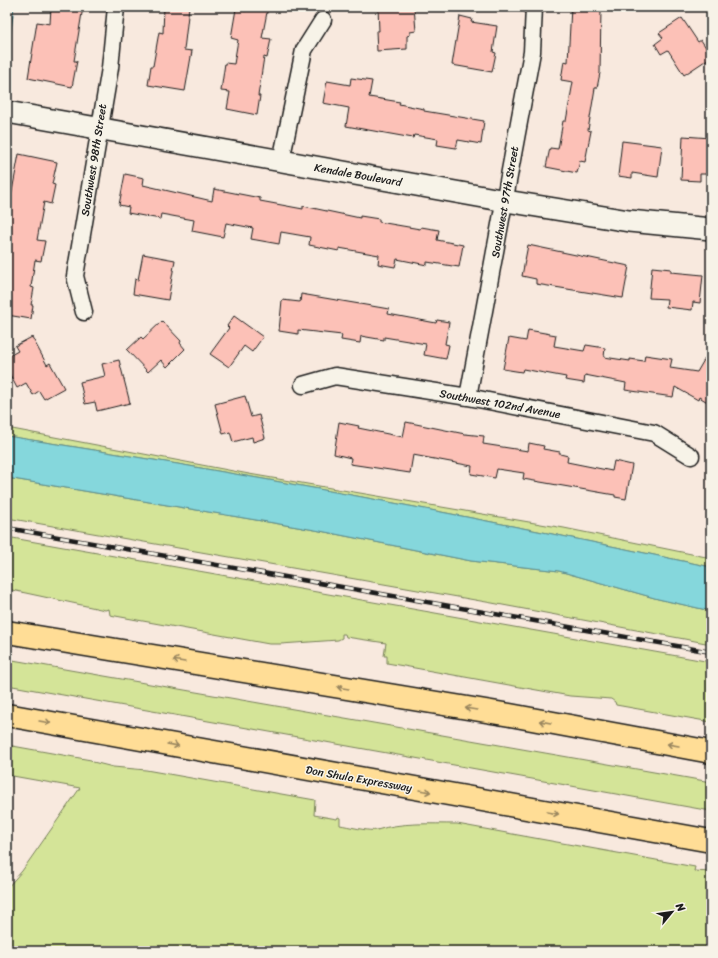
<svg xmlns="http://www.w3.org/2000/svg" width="718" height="958" font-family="Sriracha,sans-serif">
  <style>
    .green { fill: #d4e498; stroke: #78805a }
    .water { fill: #85d7dc; stroke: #5b8c8f }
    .building { fill: #fcc1b7; stroke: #1c1c1c }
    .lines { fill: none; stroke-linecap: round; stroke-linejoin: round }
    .minor-casing { stroke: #1c1c1c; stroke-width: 19 }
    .tertiary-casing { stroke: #1c1c1c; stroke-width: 24 }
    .motorway-casing { stroke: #1c1c1c; stroke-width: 25 }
    .minor { stroke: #f7f3e8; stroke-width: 16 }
    .tertiary { stroke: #f7f3e8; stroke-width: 21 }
    .motorway { stroke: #ffdd96; stroke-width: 22 }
    .rail-casing { stroke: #1c1c1c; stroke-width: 4.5 }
    .rail { stroke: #f7f3e8; stroke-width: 3; stroke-dasharray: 9; stroke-linecap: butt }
    .oneway { stroke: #99865f }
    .labels { text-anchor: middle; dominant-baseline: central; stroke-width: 3; stroke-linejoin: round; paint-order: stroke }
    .street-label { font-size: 11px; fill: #1c1c1c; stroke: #f7f3e8 }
  </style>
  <rect width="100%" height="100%" fill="#f8e9de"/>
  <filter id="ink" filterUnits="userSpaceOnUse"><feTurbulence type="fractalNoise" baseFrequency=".025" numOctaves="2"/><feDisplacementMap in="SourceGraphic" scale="8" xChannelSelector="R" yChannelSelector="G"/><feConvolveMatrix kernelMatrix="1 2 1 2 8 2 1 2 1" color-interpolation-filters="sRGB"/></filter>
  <g filter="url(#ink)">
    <path class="green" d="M7,428L249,474L564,528L711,558V567C478,517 243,473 7,436Z
      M7,478L315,530L471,561L559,571L658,599L711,611V644L492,603L7,518Z
      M7,537L711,662V722L616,705L615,702L611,699L570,696L387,663V656H384L386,643L346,637L345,634H342V638L338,640L281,644H269L110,615L109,609L105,610L7,589Z
      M7,659L711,782V811L7,685Z
      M7,745L91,760L93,762L113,767L146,770L315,800L314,815L337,819L338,817L340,818V825C347,826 370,832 377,830C401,822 430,824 457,824L695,867L694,871L711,872V951H7V888L22,871L80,788L7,775Z"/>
    <path class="water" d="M7,7H14L7,61Z
      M7,436C243,473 478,517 711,567V611L658,599L559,571L471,561L315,530L7,478Z"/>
    <path class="building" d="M51,7H83L74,61H77L72,87L28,78L37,22L50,24Z
      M164,7H189L184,50L192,51L185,91L148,85L151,66H153L159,32L163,33Z
      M246,7H268L262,38L271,39L267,58L264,57L258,96H260L257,115L227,109L230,92L221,91L225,63L234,64L238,40L231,38L236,9L246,11Z
      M378,7H414L416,31L410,32V35L407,36V49L377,51L376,31H379Z
      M571,7L601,8L600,73L597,88H595L588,130L591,131L585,162L580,161L577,173L546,167L550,148L558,149L563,121H566L573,82L561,80L564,61L568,62Z
      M460,16L472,19L471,22L497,26L493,52L496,53L492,72L452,65Z
      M682,18L698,42L701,40L711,55V57L684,75L668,50L661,54L655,44L663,38L659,33Z
      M351,78L372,81L369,97L400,102L399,104L424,109V111L484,121L481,144L458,140L456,148L437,145L438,139L414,135L413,138L346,126L349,108L323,103L327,81L350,85Z
      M683,136L711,138V174H700V181L681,180Z
      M622,141L662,146L658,177L632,173V178L618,176Z
      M19,154L57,162L52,184L55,185L51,204L44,202L37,240L45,241L41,261L35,260L31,287L34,288L31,305H33L31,319L7,315V218Z
      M125,174L144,178L143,185L212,201L214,189L260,198V201L303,209V206L360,218V216L379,219V222L420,229L421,227L439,230L437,240L463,245L459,267L427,262V265L397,259L395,267L378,264L379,255L339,248V251L309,245L310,237L281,232L279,244L251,239L253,228L226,223L223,237L192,231L194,220L161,214L160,219L128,213L129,207L119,205Z
      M528,245L629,266L623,298L536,284V279L522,276Z
      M143,254L175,260L168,300L133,294L135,279L138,280Z
      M652,267L671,269V272L703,275L700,303L693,302L692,310L666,307L667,299L649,298Z
      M301,294L389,309L388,314L436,323L437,320L449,322L445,344L449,345L446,359L424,355L426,344L384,337V340L361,336L360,343L341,340L342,335L298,330V334L279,331L282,300L300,302Z
      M234,316L263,337L252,352L244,346L229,367L210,354L229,328L227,326Z
      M162,321L181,341L180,343L185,349L167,367L161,360L148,372L127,350L141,337L143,339Z
      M528,330L556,335L554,346L584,351L586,345L605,348L604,357L630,361V359L644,361L645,355L672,359L670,368L697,372L711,348V404L699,397L698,400L675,387L673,397L625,390L626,383L585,375L584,383L565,380L566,377L523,369L522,372L503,369L509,338L526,341Z
      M32,337L47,365L50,363L64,388L44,399L39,391L33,395L26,383L17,388L7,369V357L18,351L15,346Z
      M119,360L130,403L97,411L95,402L85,404L80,382L105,376L102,364Z
      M245,396L251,417L259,415L265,438L253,442L252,437L233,442L230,432L223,434L215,404Z
      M339,422L359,426L358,428L403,437L406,422L465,434L484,436L483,444L528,451L529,443L544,446L543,449L560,452V454L568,456L567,462L612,471L614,461L632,465L626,499L615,497V495L523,479L524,473L497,469L495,478L471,474L472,466L413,455L410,473L350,464L351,458L334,454Z"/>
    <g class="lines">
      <g class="minor-casing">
        <path id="minor" d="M281,161L304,50L323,20
          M84,312L75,276L110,68L116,7
          M303,385L335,376L468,397L654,433L691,456
          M468,397L532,52L534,7"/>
      </g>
      <g class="tertiary-casing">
        <path id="tertiary" d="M7,112L506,201L629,221L711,229"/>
      </g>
      <g class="motorway-casing">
        <path id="motorway" d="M7,632L510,715L711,752
          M7,715L711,841"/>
      </g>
      <use href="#minor" class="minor"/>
      <use href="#tertiary" class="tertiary"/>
      <use href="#motorway" class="motorway"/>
      <g class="rail-casing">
        <path id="rail" d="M7,528L711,652"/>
      </g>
      <use href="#rail" class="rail"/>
    </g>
    <defs><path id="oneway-shaft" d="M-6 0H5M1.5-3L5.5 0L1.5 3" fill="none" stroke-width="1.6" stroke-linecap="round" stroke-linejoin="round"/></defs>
    <g class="oneway">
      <use href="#oneway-shaft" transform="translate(179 661) rotate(-171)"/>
      <use href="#oneway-shaft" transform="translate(343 688) rotate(-171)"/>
      <use href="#oneway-shaft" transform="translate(471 709) rotate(-171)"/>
      <use href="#oneway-shaft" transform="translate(45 722) rotate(10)"/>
      <use href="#oneway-shaft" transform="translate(545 722) rotate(-170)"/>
      <use href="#oneway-shaft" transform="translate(173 745) rotate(10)"/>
      <use href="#oneway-shaft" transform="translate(673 745) rotate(-170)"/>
      <use href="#oneway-shaft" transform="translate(425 791) rotate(10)"/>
      <use href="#oneway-shaft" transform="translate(553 813) rotate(10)"/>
    </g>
  </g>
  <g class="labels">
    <g class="street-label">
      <text transform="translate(94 160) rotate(-81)">Southwest 98th Street</text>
      <text transform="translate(358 175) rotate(10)">Kendale Boulevard</text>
      <text transform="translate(505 202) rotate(-80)">Southwest 97th Street</text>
      <text transform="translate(500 404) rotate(10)">Southwest 102nd Avenue</text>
      <text transform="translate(359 779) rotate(10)">Don Shula Expressway</text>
    </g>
  </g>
  <rect width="718" height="958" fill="none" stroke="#f7f3e8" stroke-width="24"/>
  <rect x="12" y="12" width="694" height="934" fill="none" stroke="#1c1c1c" stroke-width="1.5" filter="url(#ink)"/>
  <g transform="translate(672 912) rotate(61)" stroke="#f7f3e8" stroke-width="3" paint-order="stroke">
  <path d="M0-3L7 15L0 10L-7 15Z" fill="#1c1c1c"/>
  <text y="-6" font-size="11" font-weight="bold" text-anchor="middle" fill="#1c1c1c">N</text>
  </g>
</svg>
